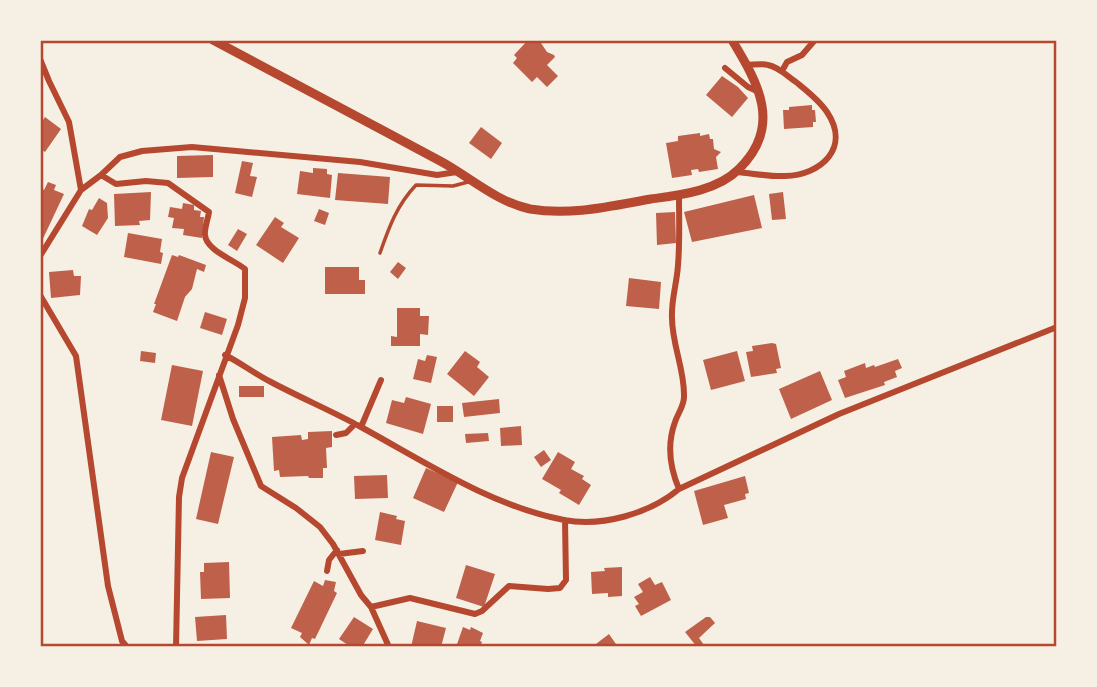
<svg xmlns="http://www.w3.org/2000/svg" width="1097" height="687" font-family="'Public Sans',sans-serif">
  <style>
    .building { fill: #bf614a }
    .lines { fill: none; stroke-linecap: round; stroke-linejoin: round }
    .service { stroke: #b5482f; stroke-width: 3.5 }
    .minor { stroke: #b5482f; stroke-width: 6 }
    .secondary { stroke: #b5482f; stroke-width: 9 }
    .neatline { fill: none; stroke: #b5482f; stroke-width: 2.5 }
  </style>
  <rect width="100%" height="100%" fill="#f6efe4"/>
  <path class="building" d="M528,40H539L547,52L554,55L555,57L547,65L558,76L547,87L537,77L532,82L513,63L517,58L514,55Z
    M722,76L738,87L748,98L732,117L706,95Z
    M812,105V110H815L816,122H813V127L784,129L783,110H789V107Z
    M40,117L43,120L45,117L61,129L45,152L42,150L40,153Z
    M481,127L502,143L491,159L469,143Z
    M700,133V136L709,134L710,139H713L714,149L721,152L716,157L718,169L699,172L698,169L691,170L692,175L672,178L666,143L678,141V136Z
    M213,155V177L177,178V156Z
    M242,161L253,163L250,176L257,177L252,197L235,193Z
    M313,168L327,169V174L332,175L330,198L297,194L300,171L313,173Z
    M338,173L390,177L388,204L335,200Z
    M48,182L56,185L54,190L64,194L40,245V187L44,190Z
    M151,192L150,220L139,221L140,225L115,226L114,194Z
    M783,192L786,219L772,220L769,194Z
    M754,195L762,228L692,242L684,212Z
    M99,198L107,203L108,218L97,235L82,226L89,209L92,210Z
    M183,203L194,205V210L201,211L200,217H204L202,238L183,235L184,229L172,228L174,218L168,217L170,207L182,209Z
    M319,209L329,213L325,225L314,221Z
    M675,212L676,243L657,245L656,213Z
    M275,217L284,223L281,227L299,238L283,263L256,245Z
    M238,229L247,234L237,251L228,245Z
    M128,233L162,239L160,252L163,253L161,264L124,257Z
    M172,255L178,257L179,255L206,265L204,272L197,269L192,289L185,297L177,321L153,312L156,304H154Z
    M398,262L406,268L398,279L390,272Z
    M325,267H359V280H365V294H325Z
    M73,270L74,276H81L80,295L51,298L49,272Z
    M629,278L661,282L659,309L626,306Z
    M397,308H420V316H429L428,335L420,334V346H391V336L397,337Z
    M205,312L227,319L222,335L200,328Z
    M772,343L776,344L781,368L776,369L777,373L751,377L746,352L753,351L752,346Z
    M141,351L156,353L155,363L140,361Z
    M465,351L480,362L477,367L489,377L474,396L447,374Z
    M737,351L745,381L711,390L703,360Z
    M427,355L437,357L431,383L413,379L418,359L425,361Z
    M898,359L902,368L895,371L897,377L884,382L885,385L845,398L838,380L846,377L844,371L865,363L866,368L874,365L875,367Z
    M172,365L203,371L192,426L161,420Z
    M820,371L832,400L791,419L779,389Z
    M239,386H264V397H239Z
    M406,397L431,404L423,434L386,423L392,400L404,403Z
    M499,399L500,413L464,417L462,403Z
    M437,406H453V422H437Z
    M521,426L522,445L501,446L500,428Z
    M332,431V447L326,448L327,468H323V478H309L308,476L280,477L279,470L274,471L272,437L301,435L302,440L308,439V432Z
    M488,433L489,441L466,443L465,434Z
    M544,450L551,460L541,467L534,457Z
    M211,452L234,457L218,524L196,519Z
    M558,452L575,462L571,469L584,476L582,479L591,485L579,505L559,493L561,490L542,479Z
    M426,468L458,482L444,512L413,498Z
    M387,475L388,498L355,499L354,476Z
    M745,476L749,493L745,494L746,499L724,505L728,518L703,525L694,491Z
    M380,512L397,516L396,519L405,521L401,545L375,540Z
    M229,562L230,598L201,599L200,572H204V563Z
    M466,565L495,574L484,607L456,598Z
    M622,567V596L608,597V593L592,594L591,572L605,571L604,568Z
    M650,577L655,585L662,582L671,600L641,616L635,606L639,604L634,597L643,592L638,584Z
    M325,580L336,582L334,591L337,593L315,639L312,638L309,645L300,637L302,633L291,628L314,581L323,586Z
    M226,615L227,639L197,641L195,617Z
    M354,617L373,629L362,647H351L339,639Z
    M706,617H710L715,623L699,638L704,645L697,647L685,632Z
    M417,621L446,628L441,647H411Z
    M463,627L470,630L471,627L483,633L480,641L482,642L480,647H456Z
    M609,634L618,647H592Z"/>
  <g class="lines">
    <path class="service" d="M380,253C389,227 397,205 416,185L453,186L468,182"/>
    <path class="minor" d="M40,59L49,81L69,122L81,190
      M725,68L748,87L759,92
      M782,71L787,62L802,55L815,40
      M736,172C752,173 769,177 785,176C821,175 851,148 827,112C819,100 807,91 796,82C787,76 779,67 768,65C762,63 753,65 747,65
      M40,256L81,190L101,175
      M40,295L76,356L108,586L122,641L127,647
      M225,355C241,363 255,374 271,382C301,398 332,411 361,427C425,462 491,506 564,520C602,527 649,514 679,489L839,414L1057,327
      M219,375L233,419L261,486L296,508L320,527L333,544L361,595L371,607L389,647
      M361,427L381,380
      M336,435L346,433L355,424
      M679,489C670,468 667,444 675,422C678,413 684,406 684,397C685,370 672,345 672,318C671,300 677,283 678,265C680,242 679,218 679,195
      M339,554L363,551
      M327,571L329,560L337,550
      M371,607L410,598L475,614L482,611L509,586L548,589L560,588L566,580L565,520
      M176,647L179,497L182,478L238,325L245,298V269C234,260 206,250 205,235C204,229 208,219 209,212L168,183L146,181L116,184L101,175L120,157L142,151L192,147L360,162L437,175L457,172"/>
    <path class="secondary" d="M213,40C290,81 366,121 442,162C471,178 497,202 530,209C571,216 611,206 651,199C680,195 717,191 739,169C783,126 758,83 732,40"/>
  </g>
  <rect width="1097" height="687" fill="none" stroke="#f6efe4" stroke-width="84"/>
  <rect x="42" y="42" width="1013" height="603" class="neatline"/>
</svg>
